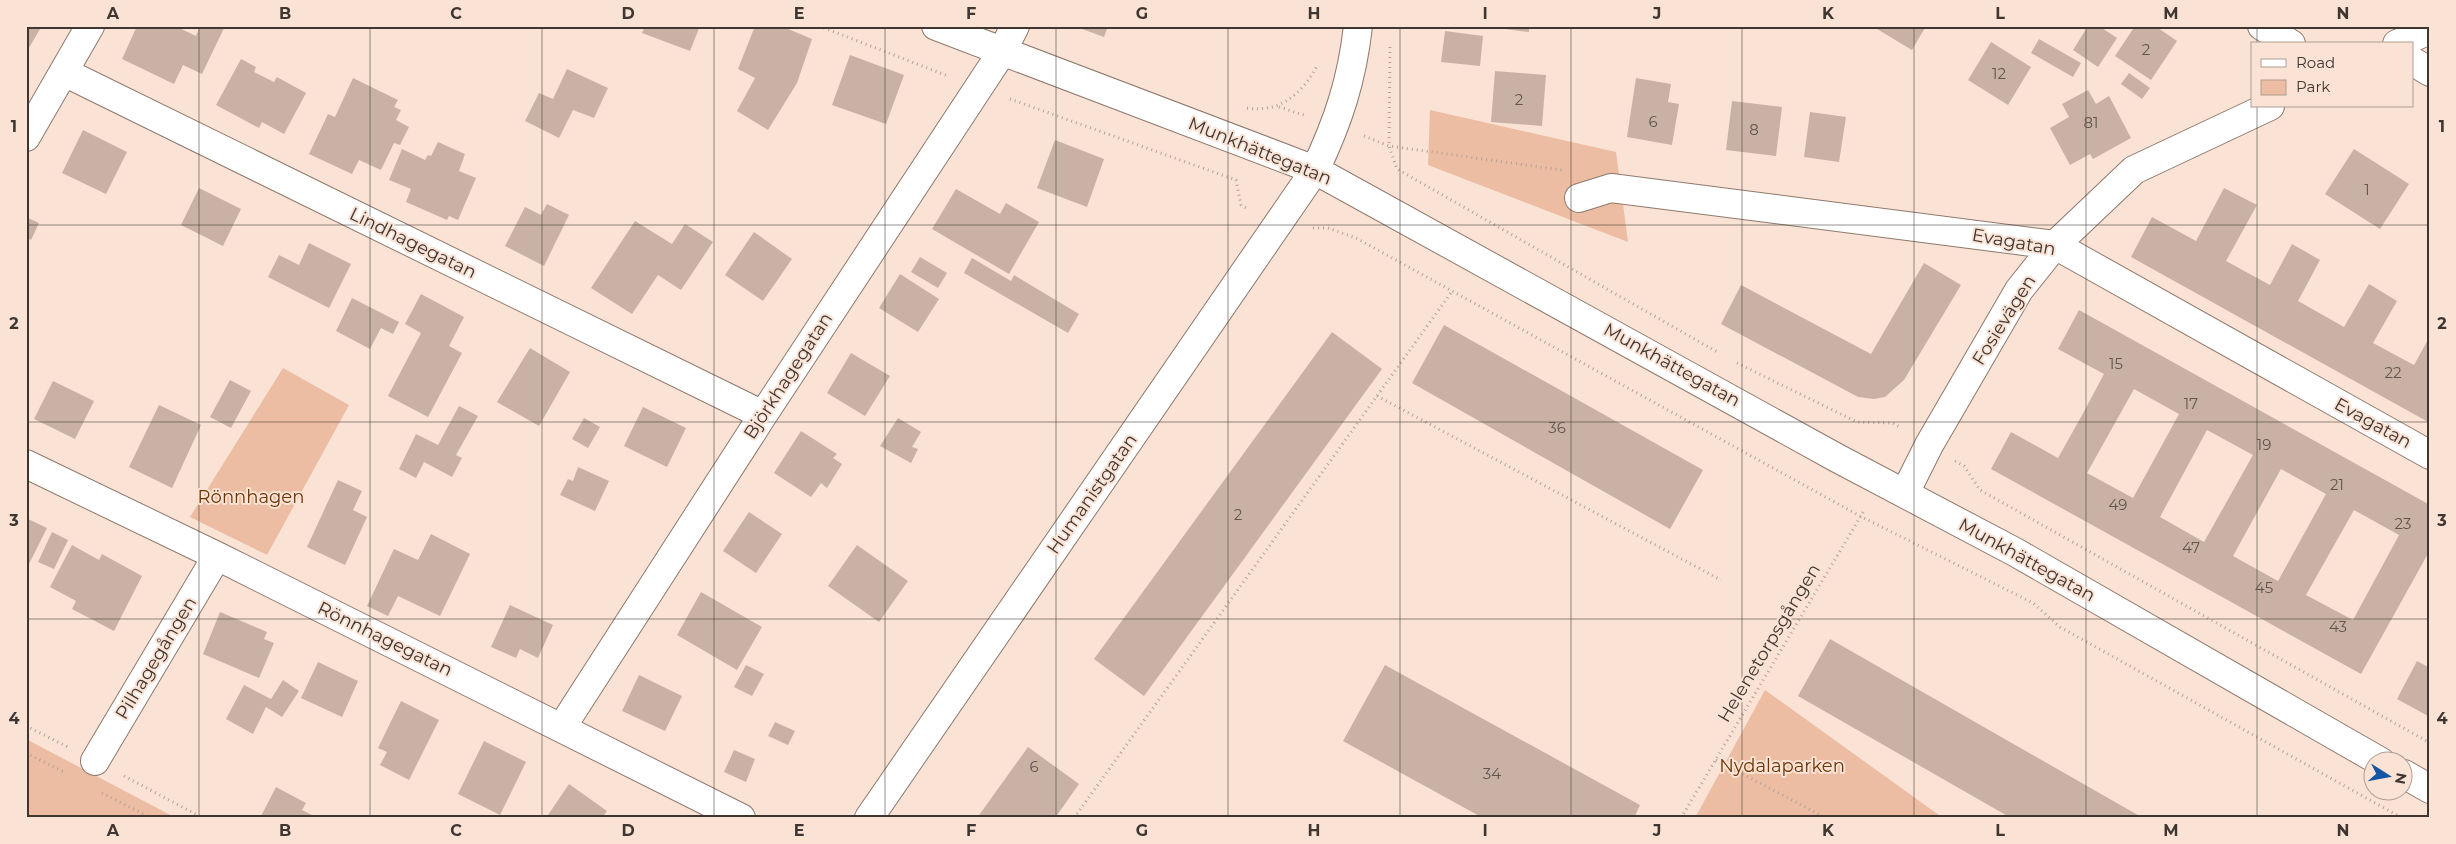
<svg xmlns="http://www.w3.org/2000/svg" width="2456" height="844" font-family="Montserrat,sans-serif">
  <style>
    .green { fill: #ecbda2 }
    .building { fill: #c9b2a5; fill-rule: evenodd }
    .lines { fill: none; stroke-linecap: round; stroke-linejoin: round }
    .street-casing { stroke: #8e796d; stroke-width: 30 }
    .secondary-casing { stroke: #8e796d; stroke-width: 30 }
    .path { stroke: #b4a298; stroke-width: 3; stroke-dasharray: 1 4; stroke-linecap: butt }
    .street { stroke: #fff; stroke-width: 28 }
    .secondary { stroke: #fff; stroke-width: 28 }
    .grid { fill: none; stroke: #3f3631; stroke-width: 1; stroke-opacity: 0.55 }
    .labels { text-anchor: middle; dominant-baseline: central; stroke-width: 4; stroke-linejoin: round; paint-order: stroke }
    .number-label { font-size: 15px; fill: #62554e }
    .street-label { font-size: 18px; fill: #3f3631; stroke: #fae2d5 }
    .park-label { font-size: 18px; fill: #6f3506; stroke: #fae2d5 }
    .neatline { fill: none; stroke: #3f3631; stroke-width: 2 }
    .grid-label { font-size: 16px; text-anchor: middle; font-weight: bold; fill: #3f3631 }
  </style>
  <rect width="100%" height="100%" fill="#fae2d5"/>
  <path class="green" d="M1430,110L1616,152L1628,242L1428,165Z
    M283,368L349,405L267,555L190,517Z
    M1765,690L1943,818H1695Z
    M26,739L176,818H26Z"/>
  <path class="building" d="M26,26L40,29L26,53Z
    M137,26H175L196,36L200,26H225L202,74L183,65L174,84L122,59Z
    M645,26H700L690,51L642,33Z
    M755,26H781L812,39L797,83L768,130L737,111L755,78L738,69Z
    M1074,26H1108L1104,37Z
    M1497,26H1529V32L1497,28Z
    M1872,26H1926L1912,50Z
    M2088,26H2099L2117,38L2098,67L2073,50Z
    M2135,26H2155L2177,41L2151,80L2115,56Z
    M1445,31L1483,36L1480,66L1441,62Z
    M2039,39L2081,63L2073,77L2031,53Z
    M1991,42L2031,67L2008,105L1968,80Z
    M850,55L904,75L886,124L832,105Z
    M241,59L256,67L254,72L274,82L277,77L306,93L284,134L262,122L259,128L216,105Z
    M567,69L608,88L594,118L573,110L559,138L525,121L539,93L553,99Z
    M1495,71L1546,75L1542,126L1491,122Z
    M2129,73L2150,88L2142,99L2121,84Z
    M353,78L398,100L394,107L401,110L396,120L409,127L400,145L394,143L381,170L359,160L352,174L309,154L328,114L335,117Z
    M1636,78L1671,84L1668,102L1679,104L1672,145L1627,137Z
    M2088,90L2096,104L2109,96L2131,138L2093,159L2090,154L2070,165L2050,128L2069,117L2062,104Z
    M1732,101L1782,107L1776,156L1726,150Z
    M1810,112L1846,117L1839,162L1804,157Z
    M83,130L127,152L106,194L62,173Z
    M1055,140L1104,159L1087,207L1037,188Z
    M438,142L465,154L459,171L476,178L458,220L449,216L447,220L406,202L411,189L389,180L402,149L425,160L428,155L431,156Z
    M2354,149L2409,184L2380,229L2325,194Z
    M199,188L241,209L223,246L181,225Z
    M2224,188L2257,205L2226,261L2270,285L2292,244L2320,260L2298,301L2344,327L2369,284L2397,301L2373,343L2414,365L2430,336V423L2131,257L2152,217L2196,241Z
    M956,189L1000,214L1006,203L1039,222L1009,274L932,229Z
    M547,204L569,215L544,266L505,246L525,207L541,215Z
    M26,217L39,223L31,240L26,237Z
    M635,221L672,244L685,224L713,242L681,290L658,275L632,314L591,288Z
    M754,232L792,259L763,301L725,275Z
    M309,243L351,264L329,308L268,277L279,255L299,265Z
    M920,257L947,273L938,288L911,272Z
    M972,258L1011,281L1014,275L1079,314L1068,333L964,273Z
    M1924,263L1961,285L1904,380L1885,397L1874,399L1858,397L1721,324L1741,285L1871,354Z
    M900,274L939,299L918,332L879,308Z
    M421,294L464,317L449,346L462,353L428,417L388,396L421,333L405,324Z
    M352,298L399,322L393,334L381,328L370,349L336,331Z
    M2079,310L2430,505V550L2361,674L1991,469L2011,432L2058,458L2081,417L2104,374L2058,349ZM2134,389L2179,414L2133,498L2087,473ZM2207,430L2253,455L2204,542L2160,517ZM2281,469L2326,494L2278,581L2233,556ZM2354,510L2399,535L2353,620L2306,595Z
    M1444,325L1703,470L1670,529L1412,383Z
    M1332,332L1382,369L1144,696L1094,659Z
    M530,348L570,372L539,426L497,402Z
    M851,353L890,376L865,416L827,393Z
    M230,380L251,391L231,428L210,417Z
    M53,381L94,401L75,439L34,419Z
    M159,405L201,425L172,488L129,467Z
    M459,406L478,416L456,455L462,458L452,477L424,462L416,478L399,469L416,434L438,445Z
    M643,407L686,428L667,467L624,446Z
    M584,418L600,427L588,448L572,439Z
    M898,418L921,432L912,447L918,449L911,463L880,446Z
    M801,431L837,454L833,458L842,464L827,488L821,483L811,497L774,473Z
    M578,467L609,481L595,511L560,495L568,479L573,481Z
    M338,480L362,491L353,510L367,517L345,565L307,547Z
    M749,512L782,534L756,573L723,551Z
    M26,518L47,528L29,564L26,562Z
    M52,532L68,540L54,569L38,562Z
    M431,534L470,554L440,616L398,596L388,616L367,606L394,549L418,560Z
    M72,545L99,560L102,554L142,576L114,631L72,609L76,601L50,587Z
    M857,545L908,581L879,622L828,586Z
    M701,592L762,627L737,670L677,635Z
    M510,605L553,625L538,658L520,649L516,658L491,647Z
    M220,612L267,632L264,639L274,643L259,678L203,654Z
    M1830,639L2143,818H2011L1798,696Z
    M2417,661L2430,668V717L2397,699Z
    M318,662L358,681L342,717L301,698Z
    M746,665L764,674L752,696L734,687Z
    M1385,665L1640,805L1634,818H1483L1343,741Z
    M639,675L682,696L665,731L622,711Z
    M283,680L299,691L282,717L266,707L253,734L226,719L244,685L271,699Z
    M401,701L439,720L409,780L380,765L387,752L378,748Z
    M775,722L795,731L788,745L768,736Z
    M484,741L526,762L500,815L458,794Z
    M1028,747L1079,784L1055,818H977Z
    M734,750L755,759L746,782L724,772Z
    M569,784L607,811L602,818H546Z
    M276,787L306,803L302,810L318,818H260Z"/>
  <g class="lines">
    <g class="street-casing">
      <path id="street" d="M2262,26L2291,44
        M2397,44L2430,30
        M2412,61L2430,72
        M64,72L763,415
        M26,137L90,26
        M1579,198L1611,188L2055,245L2430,455
        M26,464L217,556L741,818
        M1905,493L1929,445L2019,290L2055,245L2134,170L2270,106
        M562,727L763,415L1002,52L1015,26
        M95,761L217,556
        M869,818L1315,170"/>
    </g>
    <g class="secondary-casing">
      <path id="secondary" d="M936,26L1315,170L1837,458L2015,552L2381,762
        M1315,170C1338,122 1352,80 1358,26
        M2404,774L2430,789"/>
    </g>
    <path class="path" d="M819,26L948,76
      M1390,47L1389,146L1397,169L1719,353
      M1010,99L1236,180L1241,205L1248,209
      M1279,107L1304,115
      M1247,108C1280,113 1302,94 1317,66
      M1364,136L1389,146L1562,170
      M1313,228H1328L1356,238L1860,516L2033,603L2060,627L2402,818
      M1737,363L1857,422L1893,423L1901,428
      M1377,396L1721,580
      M1955,461L1964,466L1980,490L2430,743
      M26,726L68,747
      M26,753L66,773
      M1716,760L1826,818
      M124,776L203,818
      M102,793L151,818
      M1074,818L1453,290
      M1681,818L1865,509"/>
    <use href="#street" class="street"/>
    <use href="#secondary" class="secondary"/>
  </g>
  <path class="grid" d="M199,26V818M370,26V818M542,26V818M714,26V818M885,26V818M1056,26V818M1228,26V818M1400,26V818M1571,26V818M1742,26V818M1914,26V818M2086,26V818M2257,26V44M2257,106V818M26,225H2430M26,422H2430M26,619H2430"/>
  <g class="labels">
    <g class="number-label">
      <text x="2146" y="49">2</text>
      <text x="1999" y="73">12</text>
      <text x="1519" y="99">2</text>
      <text x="1653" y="121">6</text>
      <text x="2091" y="122">81</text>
      <text x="1754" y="129">8</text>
      <text x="2367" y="189">1</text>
      <text x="2116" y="363">15</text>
      <text x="2393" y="372">22</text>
      <text x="2191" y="403">17</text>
      <text x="1557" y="427">36</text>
      <text x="2264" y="444">19</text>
      <text x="2337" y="484">21</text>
      <text x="2118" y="504">49</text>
      <text x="1238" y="514">2</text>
      <text x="2403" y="523">23</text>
      <text x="2191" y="547">47</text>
      <text x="2264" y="587">45</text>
      <text x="2338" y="626">43</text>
      <text x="1034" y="766">6</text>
      <text x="1492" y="773">34</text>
    </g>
    <g class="street-label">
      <text transform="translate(1260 151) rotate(22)">Munkhättegatan</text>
      <text transform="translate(2014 242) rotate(10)">Evagatan</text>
      <text transform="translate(413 243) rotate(26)">Lindhagegatan</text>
      <text transform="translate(2004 320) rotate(-58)">Fosievägen</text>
      <text transform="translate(1672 365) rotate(29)">Munkhättegatan</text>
      <text transform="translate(788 376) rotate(-57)">Björkhagegatan</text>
      <text transform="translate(2373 423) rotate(29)">Evagatan</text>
      <text transform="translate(1092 494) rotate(-55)">Humanistgatan</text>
      <text transform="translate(2027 560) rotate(29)">Munkhättegatan</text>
      <text transform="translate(385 639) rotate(26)">Rönnhagegatan</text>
      <text transform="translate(1769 643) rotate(-59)">Helenetorpsgången</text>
      <text transform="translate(156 658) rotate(-59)">Pilhagegången</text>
    </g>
    <g class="park-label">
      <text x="251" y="497">Rönnhagen</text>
      <text x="1782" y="766">Nydalaparken</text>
    </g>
  </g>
  <rect width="2456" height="844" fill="none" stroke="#fae2d5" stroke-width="55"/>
  <rect x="2251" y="42" width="162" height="65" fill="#fae2d5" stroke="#af9d93"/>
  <rect x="2261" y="59" width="25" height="8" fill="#ffffff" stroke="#af9d93"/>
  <text x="2296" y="68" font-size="15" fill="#3f3631">Road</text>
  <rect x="2261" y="80" width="25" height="15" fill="#ecbda2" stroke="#af9d93"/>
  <text x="2296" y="92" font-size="15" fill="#3f3631">Park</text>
  <g transform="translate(2388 776) rotate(101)"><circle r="24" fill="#fae2d5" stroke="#af9d93"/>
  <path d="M0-4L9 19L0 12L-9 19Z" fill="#1155a4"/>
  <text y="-8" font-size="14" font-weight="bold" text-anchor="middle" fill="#3f3631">N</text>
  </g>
  <rect x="28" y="28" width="2400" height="788" class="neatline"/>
  <g class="grid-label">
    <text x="113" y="19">A</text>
    <text x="285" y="19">B</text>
    <text x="456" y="19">C</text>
    <text x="628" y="19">D</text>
    <text x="799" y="19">E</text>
    <text x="971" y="19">F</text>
    <text x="1142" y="19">G</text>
    <text x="1314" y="19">H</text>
    <text x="1485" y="19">I</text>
    <text x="1657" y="19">J</text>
    <text x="1828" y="19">K</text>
    <text x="2000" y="19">L</text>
    <text x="2171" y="19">M</text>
    <text x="2343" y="19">N</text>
    <text x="14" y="132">1</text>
    <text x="2442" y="132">1</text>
    <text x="14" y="329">2</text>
    <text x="2442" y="329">2</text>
    <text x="14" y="526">3</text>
    <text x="2442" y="526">3</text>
    <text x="14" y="724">4</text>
    <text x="2442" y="724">4</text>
    <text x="113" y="836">A</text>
    <text x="285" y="836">B</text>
    <text x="456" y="836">C</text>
    <text x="628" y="836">D</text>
    <text x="799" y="836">E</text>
    <text x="971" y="836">F</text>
    <text x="1142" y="836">G</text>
    <text x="1314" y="836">H</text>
    <text x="1485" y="836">I</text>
    <text x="1657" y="836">J</text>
    <text x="1828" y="836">K</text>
    <text x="2000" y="836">L</text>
    <text x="2171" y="836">M</text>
    <text x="2343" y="836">N</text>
  </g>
</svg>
